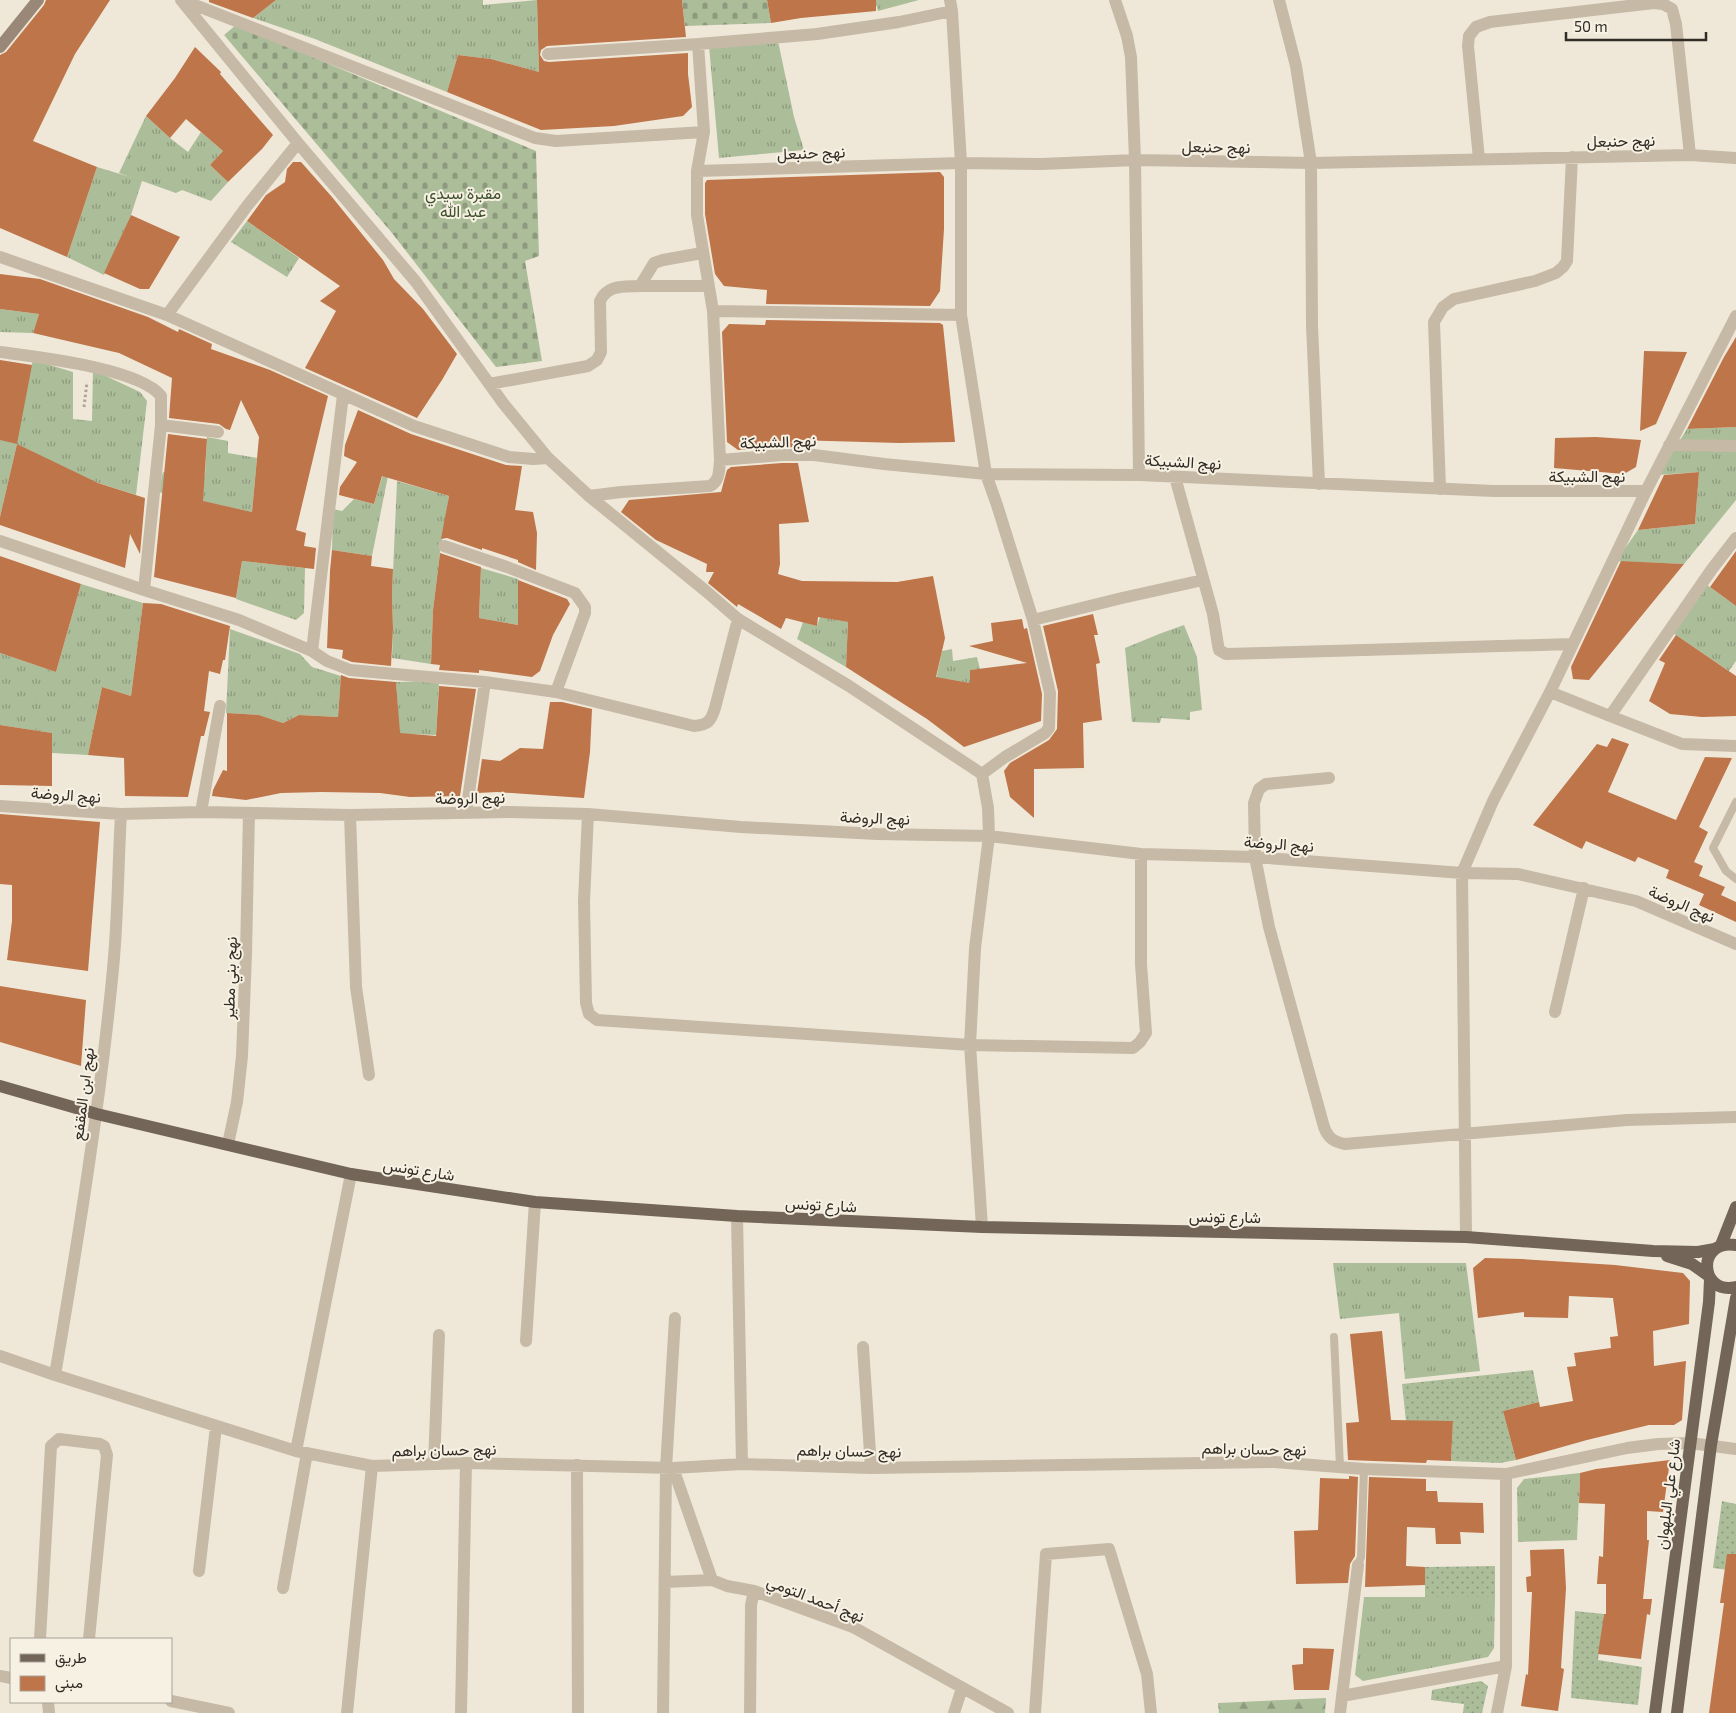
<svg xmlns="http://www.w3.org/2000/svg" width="1736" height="1713" font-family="'Exo 2',Vazirmatn,sans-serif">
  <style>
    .grass { fill: url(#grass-tufts) }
    .forest { fill: url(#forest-firs) }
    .cemetery { fill: url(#cemetery-stones) }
    .garden { fill: url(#garden-dots) }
    .building { fill: #bd7549 }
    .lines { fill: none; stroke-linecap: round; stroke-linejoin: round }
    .path { stroke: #b1a390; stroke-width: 3; stroke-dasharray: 2.5 2.5; stroke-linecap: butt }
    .service { stroke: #c6b9a6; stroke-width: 8 }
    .minor { stroke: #c6b9a6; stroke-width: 12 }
    .secondary { stroke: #987; stroke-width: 12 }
    .primary { stroke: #736558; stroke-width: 12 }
    .labels { text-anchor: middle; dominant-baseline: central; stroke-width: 4; stroke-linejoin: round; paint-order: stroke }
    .street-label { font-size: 16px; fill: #322c26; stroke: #f7f1e4 }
    .park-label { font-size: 16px; fill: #3d4f2c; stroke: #f7f1e4 }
  </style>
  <defs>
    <pattern id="grass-tufts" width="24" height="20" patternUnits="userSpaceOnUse" patternTransform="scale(1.25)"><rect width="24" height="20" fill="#acbd9a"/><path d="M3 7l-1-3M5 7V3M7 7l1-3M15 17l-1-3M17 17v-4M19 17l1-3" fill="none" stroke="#8d9a7d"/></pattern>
    <pattern id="forest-firs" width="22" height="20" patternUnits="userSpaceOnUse" patternTransform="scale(1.25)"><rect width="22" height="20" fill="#acbd9a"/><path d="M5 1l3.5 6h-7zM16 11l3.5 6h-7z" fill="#8d9a7d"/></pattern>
    <pattern id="cemetery-stones" width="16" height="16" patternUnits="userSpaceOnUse" patternTransform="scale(1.25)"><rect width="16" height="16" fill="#acbd9a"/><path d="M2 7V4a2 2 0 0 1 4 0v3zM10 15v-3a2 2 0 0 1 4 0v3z" fill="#8d9a7d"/></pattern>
    <pattern id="garden-dots" width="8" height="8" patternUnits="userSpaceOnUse" patternTransform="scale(1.25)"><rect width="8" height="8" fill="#acbd9a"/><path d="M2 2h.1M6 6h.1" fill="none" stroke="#8d9a7d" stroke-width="1.8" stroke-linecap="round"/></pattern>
  </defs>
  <rect width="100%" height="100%" fill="#efe8d9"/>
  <path class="grass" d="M276,0H483V5L537,0L539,72L491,59L458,55L447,92L315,39L253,18Z
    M875,0H919L878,11Z
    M778,41L794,117L804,150L719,158L709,46Z
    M146,116L170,138L188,152L201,132L223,151L210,165L228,182L211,201L182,190L176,193L142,181L131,215L104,275L67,257L97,167L130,177L119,173Z
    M247,221L299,258L287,277L231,242Z
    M0,309L39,314L33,333L0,332Z
    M33,360L73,372V419L92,421L93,370L140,392L147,401L136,495L86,479L17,444L0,517V440L19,412Z
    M1736,427V500L1684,564L1616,561L1638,530L1695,524L1699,472L1658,475L1687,429Z
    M207,437L228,441V453L257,458L252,512L158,492L163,472L205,475Z
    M388,458L391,461L372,556L332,550L333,509L342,511L354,499L374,504Z
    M397,481L449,496L440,552L433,610L431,664L392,658L393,628L392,596Z
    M242,561L305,568L304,613L296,620L236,599Z
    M481,568L518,579V625L479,618Z
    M81,584L143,603L131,696L102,687L88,755L52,753L51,733L0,725V653L56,672Z
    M1707,585L1736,606V661L1729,671L1670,631Z
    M820,617L848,622L846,667L797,639L803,622L817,626Z
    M1184,625L1197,657L1202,710L1190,712V720L1161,718L1160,723L1132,722L1125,648L1159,634Z
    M230,629L300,654L312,667L341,676L338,717L299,715L283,723L259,715L226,713Z
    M952,649L953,661L977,657L980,669L970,670V683L946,679L934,689L942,651Z
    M439,681L436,735L405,734L381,741L398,711L396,682Z
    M1333,1263H1466L1480,1371L1405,1379L1399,1313L1340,1319Z
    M1580,1473L1577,1540L1518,1542L1517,1488L1524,1479Z
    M1364,1597H1495L1494,1648L1488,1657L1363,1681L1355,1675Z"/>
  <path class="forest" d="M1326,1698L1325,1713H1219L1218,1703Z"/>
  <path class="cemetery" d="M682,0H767L771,23L685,26Z
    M236,25L536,151L539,256L525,261L542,361L496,367L392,233L224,35Z"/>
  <path class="garden" d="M1533,1370L1539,1402L1503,1411L1516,1460L1500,1463L1451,1461L1453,1421H1406L1402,1384Z
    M1722,1501L1736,1504V1571L1713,1568Z
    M1495,1566V1597H1425V1567Z
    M1575,1611L1604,1614L1598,1660L1642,1667L1638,1705L1571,1698Z
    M1481,1681L1488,1686L1482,1713H1463L1464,1704L1431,1700L1432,1690Z"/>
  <path class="building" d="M46,0H110L75,54L33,141L97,167L67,257L0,228V55L6,52L44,5Z
    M209,0H276L253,18L209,2Z
    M537,0H682L686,37L547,46L541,50L540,55L544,61L549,62L688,53V74L692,107L683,116L614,126L541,130L447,92L458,55L491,59L539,72Z
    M767,0H876V11L801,18L771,23Z
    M195,47L221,72L220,74L273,135L262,149L228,182L210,165L223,151L186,119L170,138L146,116L175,78Z
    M293,162H301L332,197L383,260L394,279L423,309L457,354L442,380L417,418L305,368L336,311L320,301L340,286L247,221L266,195L285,182L287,169Z
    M940,172L944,177V229L940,291L930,306L766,304L767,290L724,286L715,274L705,214V183L707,180Z
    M131,215L180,237L149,289H140L104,273Z
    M0,274L40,279L148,317L178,332L179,329L212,344L211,349L270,370L328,396L296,530L306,533L304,546L316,548L314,569L242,561L236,598L154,577L168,434L207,439L203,501L252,512L259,437L241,400L230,430L226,429L219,424L169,418L172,378L119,353L33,333L39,314L0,309Z
    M766,320L940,323L943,325L955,442L899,443L794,440L795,447L738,450L727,442L722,332L729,324L765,325Z
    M1736,337V427L1687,429L1724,357Z
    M1644,351L1687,352L1656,424L1640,431Z
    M0,360L32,365L17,444L0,440Z
    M358,410L411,434L506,465L522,466L515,510L533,512L537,533L536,570L518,562V560L482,548V550L447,538L441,539L449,496L382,476L374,504L339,495L340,487L357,462L344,456L345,445Z
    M1596,437L1641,440L1636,467L1624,474L1554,468L1555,438Z
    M17,444L98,483L145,498L140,554L130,534L125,568L0,525V517Z
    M782,463H798L809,522L779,524L780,564L778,574L802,581L897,582L933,576L945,638L936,677L970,683V670L1027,663L969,646L993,641L991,623L1022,619L1024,629L1027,628L1042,694L1041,721L964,747L927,719L846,667L848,622L818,617L817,626L786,618L781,629L738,604L737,607L708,583L714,572H706L707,564L656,540L621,512L629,500L721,492L727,470L731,467Z
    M1699,472L1695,524L1638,530L1664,475Z
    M332,550L372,556L371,566L393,569L392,596L393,629L391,666L352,662L342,658L343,650L327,648L330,571Z
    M1736,551V606L1710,587Z
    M440,553L481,567L479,618L518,625V580L567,599L570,604L553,635L540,671L532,677L479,670V673L439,670L440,665L431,664L433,610Z
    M0,556L81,584L56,672L0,653Z
    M1621,561L1684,564L1589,680L1573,679L1571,667Z
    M143,603L161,604L230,626L225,660H223L220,674L209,671L204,711L210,712L204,736H201L188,797L125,796L124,758L88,755L102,687L131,696Z
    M1093,614L1098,635H1094L1100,663L1096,664L1102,720L1083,723L1084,768L1034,769V818L1010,797L1004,771L1010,763L1049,740L1057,729L1058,691L1043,626Z
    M1676,635L1736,676V716L1702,717L1670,714L1649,701L1665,663L1659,660Z
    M341,675L349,678L396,682L400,733L436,736L439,686L476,689L460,796L410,797L380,793L322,792L281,793L246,800L212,796L213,790L223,770L227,771V713L259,715L283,723L299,715L338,717Z
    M550,702H562L592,709L590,752L584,798L497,792L477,793L482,759L500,761L520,748L543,749Z
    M0,725L52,733V786L0,785Z
    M1612,738L1629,744L1608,792L1676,820L1705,757L1732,758L1699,827L1708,832L1694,862L1703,866L1699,876L1725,887L1721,895L1736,902V922L1699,905L1704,894L1666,878L1669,870L1638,857L1635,862L1586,841L1582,849L1533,825L1597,744L1607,747Z
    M0,814L100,822L88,971L7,960L12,921V885L0,884Z
    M0,986L86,1000L81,1066L0,1042Z
    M1485,1258L1522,1259L1615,1265L1683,1273L1690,1281L1689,1324L1653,1331L1654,1366L1686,1361L1682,1420L1674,1425H1649L1587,1440L1516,1460L1503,1411L1539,1402L1540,1407L1573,1401L1567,1367L1576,1366L1574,1353L1611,1348L1610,1337L1618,1336L1613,1298L1569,1296L1568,1318L1524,1317V1312L1478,1318L1473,1268Z
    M1382,1331L1391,1420L1453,1421L1451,1461L1427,1460L1426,1463L1348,1460L1346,1423L1359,1422L1350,1334Z
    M1670,1460L1663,1512L1647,1511V1540H1649L1643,1599H1652L1650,1615L1647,1614L1641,1659L1598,1654L1604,1614H1606V1584H1597L1599,1556L1603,1557L1605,1504L1579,1503L1580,1473L1596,1469Z
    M1349,1476L1358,1477L1355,1556L1350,1564L1348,1583L1296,1584L1294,1531L1318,1530L1320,1478L1349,1479Z
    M1369,1477L1426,1479V1491H1437L1438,1502L1483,1503L1484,1533L1460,1532L1461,1544H1436L1435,1528L1407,1527L1406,1566L1425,1567V1585L1365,1587Z
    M1564,1549L1566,1588L1561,1668L1564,1669L1558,1711L1521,1706L1526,1674L1528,1675L1532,1592H1527L1526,1577L1531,1576L1530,1550Z
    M1727,1554H1736V1713H1709L1724,1603H1720Z
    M1303,1648L1334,1649L1329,1690H1294L1292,1665L1303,1664Z"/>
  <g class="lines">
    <path class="path" d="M84,407L87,382"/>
    <path class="service" d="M1736,802L1713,848L1726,871L1736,879
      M1334,1337L1340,1467
      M1358,1565L1361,1557L1364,1469"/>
    <path class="minor" d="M181,0L298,143L416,282L503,403L548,458L589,496L707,592L738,619L849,686L982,774L988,808L989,836L975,948L970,1045L982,1227
      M182,0L535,138L556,141L704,132
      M950,0L952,11L961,163V315L986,474L997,505L1033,620L1050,693L1049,728L1045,733L1005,757L982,774
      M1115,0L1127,36L1131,57L1135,160L1139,475
      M1279,0L1296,66L1311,163L1312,325L1319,484
      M548,54L698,44
      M1479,159L1468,46L1469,36L1476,27L1490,22L1654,3L1663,4L1672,9L1676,24L1690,155
      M697,171L961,163L1042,164L1135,160L1311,163L1690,155L1736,158
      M702,253L663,260L654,263L640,286H709
      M0,257L167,315L414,426L509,457L533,459L548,458
      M713,311L961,315
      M167,315L247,206L298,143
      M0,352C36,357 139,368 161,396V425L144,590
      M489,384L588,366L597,360L601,352L600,301C608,284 624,287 640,286
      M343,395L312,651L327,661L350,670L485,682L556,692L585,613V607L575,593L507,567L444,546
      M161,425L218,432
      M1669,445L1736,446
      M720,460L782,455H814L884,464L986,474L1139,475L1494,491H1646
      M1175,477L1213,614L1218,645L1219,650L1226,654L1572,644
      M1440,489L1434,322L1443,307L1454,299L1535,281L1556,273L1563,267L1567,261L1572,157
      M589,496L621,492L710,486C720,481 719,470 720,460L713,311L697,215V171L704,132L698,44L817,34L899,22L952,11
      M1736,538L1712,569L1610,716L1682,744L1736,746
      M0,541L144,590L239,620L312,651
      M1033,620L1122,598L1203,580
      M556,692L694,726C708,725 711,721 715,708L738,619
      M1550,692L1610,716
      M1329,778L1266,784L1259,789L1254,803L1255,857L1269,927L1324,1127C1328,1138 1334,1142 1345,1144L1627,1120L1736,1117
      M0,806L121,814L201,812L350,815L510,812L588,814L741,827L877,834L989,836L1141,854L1255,857L1462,873L1518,874L1636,901L1736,944
      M201,812L220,706
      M466,813L485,682
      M588,814L584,901L586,1003L589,1014L597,1020L970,1045L1133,1048L1140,1042L1146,1033L1141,964V854
      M350,815L356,987L369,1075
      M1555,1012L1584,888
      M228,1144L237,1102L242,1056L246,954L249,813
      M737,1216L742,1464
      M1466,1237L1462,873L1493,801L1550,692L1646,491L1736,316
      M526,1341L535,1202
      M863,1347L871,1468
      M0,1356L55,1375L296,1451L372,1466L466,1463L673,1468L742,1464L871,1468L1274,1462L1364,1469L1506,1474L1627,1448L1658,1444L1690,1443L1736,1449
      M55,1375C78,1240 100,1105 113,969C118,918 118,865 121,814
      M296,1451L351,1174
      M434,1464L439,1335
      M577,1465L578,1713
      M673,1468L712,1580L727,1586L754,1591L853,1627L1008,1713
      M199,1571L216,1427
      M665,1582L712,1580
      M283,1588L307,1453
      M40,1639L51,1446L59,1439L100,1444L104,1446L107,1455L89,1639
      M0,1676L11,1678
      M1342,1696L1506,1666
      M171,1701L229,1713
      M48,1702L49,1713
      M347,1713L372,1466
      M461,1713L466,1463
      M663,1713L666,1468L675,1318
      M750,1713L751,1605L754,1591
      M954,1713L962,1688
      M1035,1713L1046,1554L1109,1549L1147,1674L1151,1713
      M1340,1713L1358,1565
      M1497,1713L1506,1666V1474"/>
    <path class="secondary" d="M0,47L38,0"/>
    <path class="primary" d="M0,1086L97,1114L351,1174L535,1202L737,1216L982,1227L1466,1237L1653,1251L1698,1252L1715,1249
      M1721,1245L1736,1207
      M1736,1245C1695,1239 1700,1296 1736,1287
      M1667,1256L1692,1264L1709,1276
      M1655,1713L1709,1302L1710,1279
      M1677,1713L1711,1445L1736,1298"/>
  </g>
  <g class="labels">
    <g class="street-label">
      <text transform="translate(1621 140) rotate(-1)">نهج حنبعل</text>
      <text transform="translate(1216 146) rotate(1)">نهج حنبعل</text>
      <text transform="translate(811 152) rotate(-2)">نهج حنبعل</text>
      <text transform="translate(778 441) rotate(-2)">نهج الشبيكة</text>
      <text transform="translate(1183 461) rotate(3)">نهج الشبيكة</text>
      <text x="1587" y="475">نهج الشبيكة</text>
      <text transform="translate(66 794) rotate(4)">نهج الروضة</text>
      <text transform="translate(470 797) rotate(-1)">نهج الروضة</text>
      <text transform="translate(875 817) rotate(2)">نهج الروضة</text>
      <text transform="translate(1279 843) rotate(4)">نهج الروضة</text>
      <text transform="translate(1682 903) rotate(23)">نهج الروضة</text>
      <text transform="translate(229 978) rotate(-88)">نهج بني مطير</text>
      <text transform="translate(82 1094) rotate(-83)">نهج ابن المقفع</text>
      <text transform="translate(419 1169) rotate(9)">شارع تونس</text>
      <text transform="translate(821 1204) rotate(3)">شارع تونس</text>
      <text transform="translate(1225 1216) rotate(1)">شارع تونس</text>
      <text transform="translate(1254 1448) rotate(1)">نهج حسان براهم</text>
      <text transform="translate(444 1449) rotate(-1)">نهج حسان براهم</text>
      <text transform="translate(849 1450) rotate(1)">نهج حسان براهم</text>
      <text transform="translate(1667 1494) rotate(-83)">شارع علي البلهوان</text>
      <text transform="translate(816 1598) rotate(21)">نهج أحمد التومي</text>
    </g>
    <g class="park-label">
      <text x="463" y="192">مقبرة سيدي<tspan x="463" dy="18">عبد الله</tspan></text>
    </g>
  </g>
  <rect x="10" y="1638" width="162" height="65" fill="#f7f1e4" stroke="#a8a298"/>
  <rect x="20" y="1654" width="25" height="8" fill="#736558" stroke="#a8a298"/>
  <text x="55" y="1663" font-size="15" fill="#322c26">طريق</text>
  <rect x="20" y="1676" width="25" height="15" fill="#bd7549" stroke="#a8a298"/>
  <text x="55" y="1688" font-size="15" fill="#322c26">مبنى</text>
  <path d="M1566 32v8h140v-8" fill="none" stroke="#322c26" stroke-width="2.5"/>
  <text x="1574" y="32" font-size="15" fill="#322c26" stroke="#f7f1e4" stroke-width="4" paint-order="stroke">50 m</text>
</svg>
